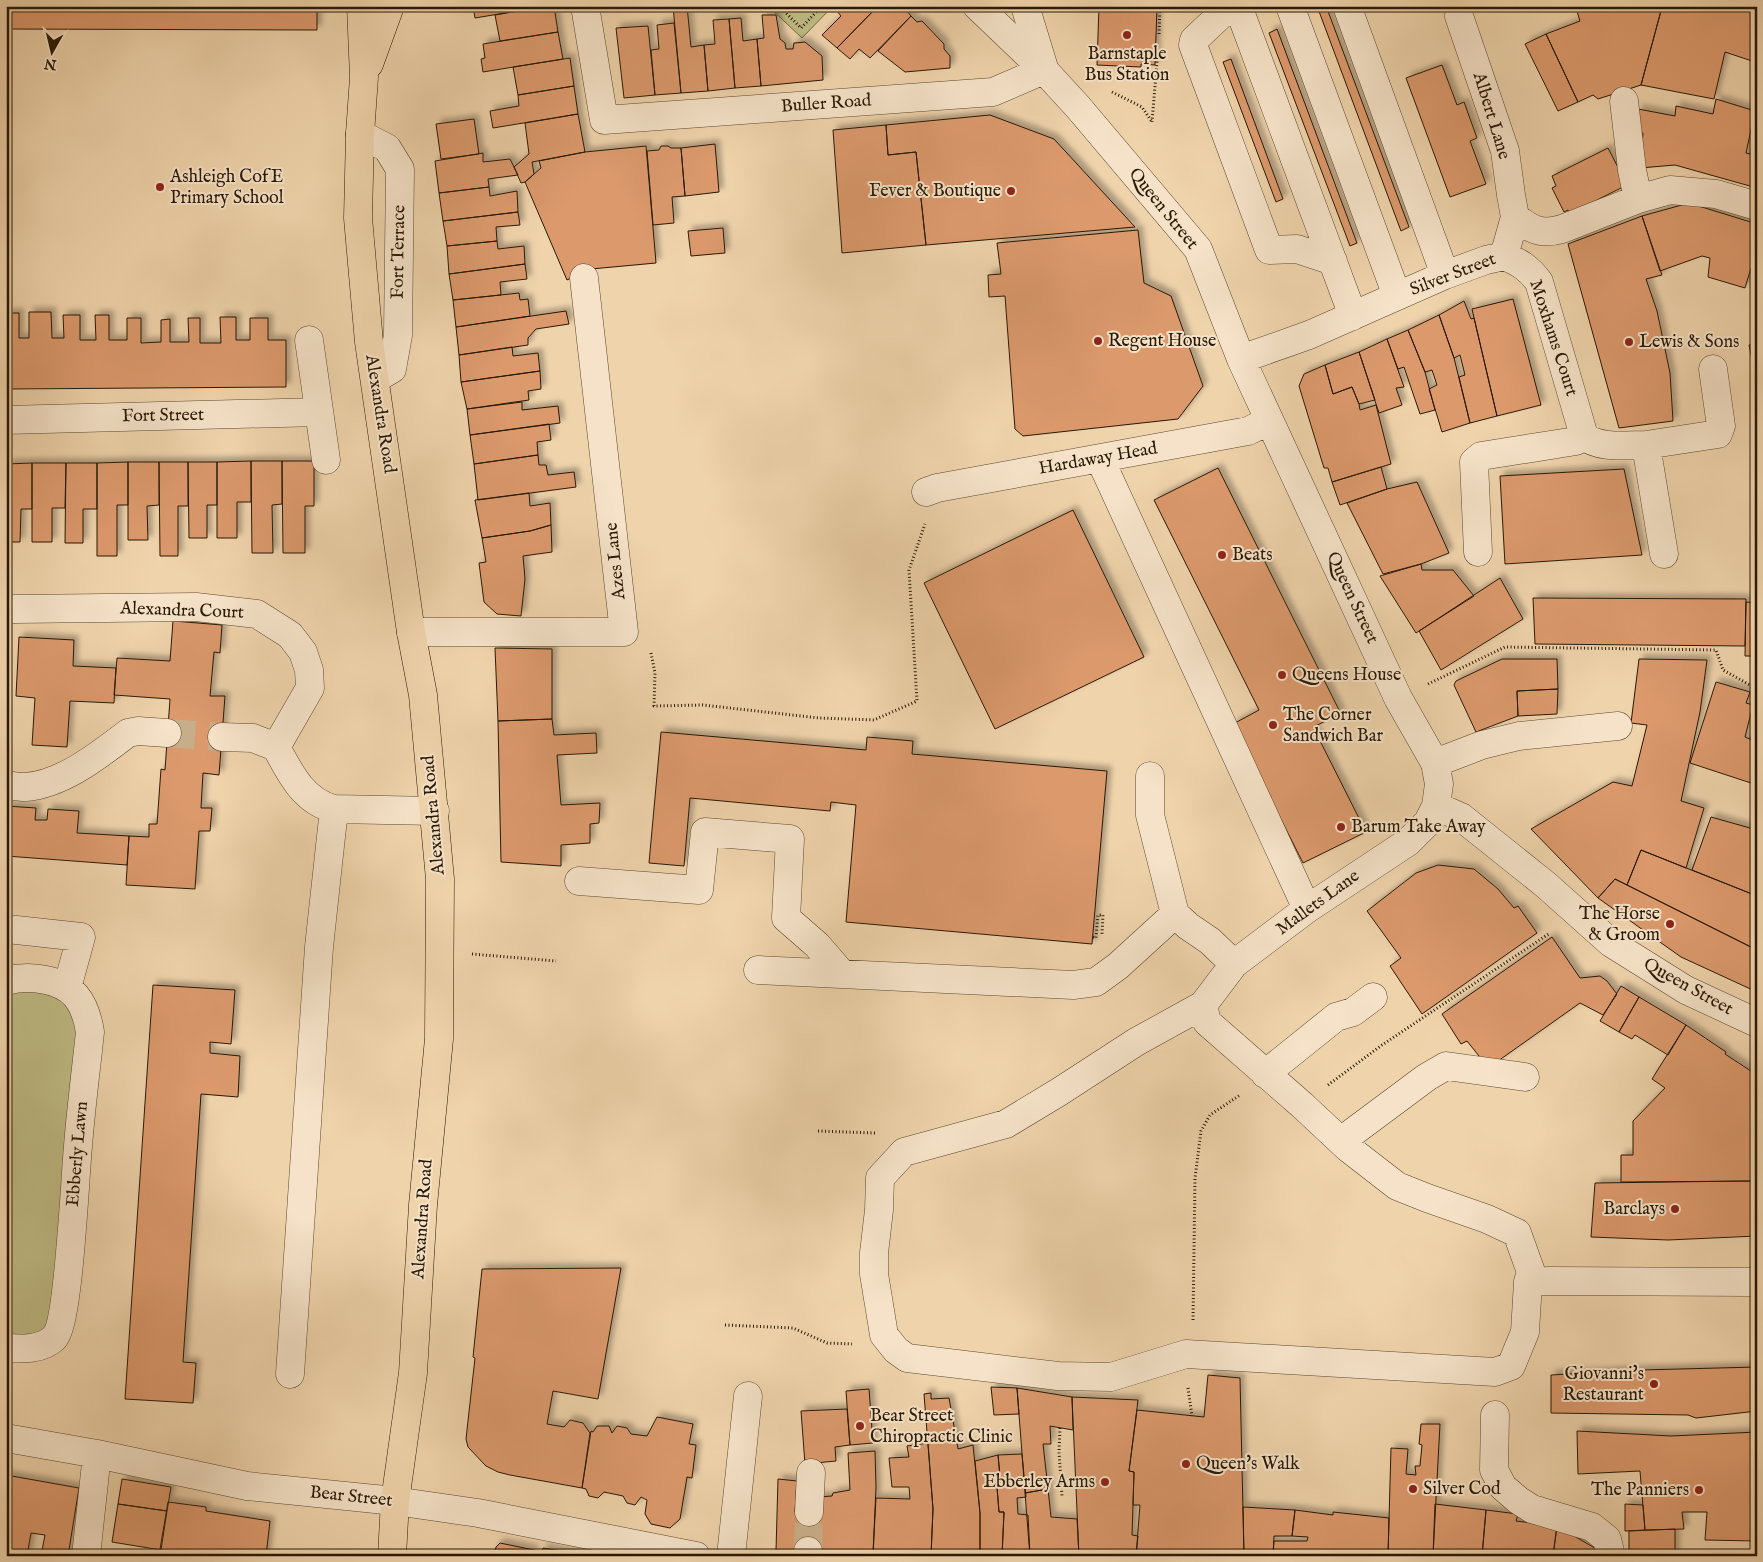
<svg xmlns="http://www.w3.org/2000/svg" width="1763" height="1562" font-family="'IM FELL English',serif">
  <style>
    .green { fill: #bfbb84; stroke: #746a44 }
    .building { fill: #db996c; stroke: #291904; filter: url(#shadow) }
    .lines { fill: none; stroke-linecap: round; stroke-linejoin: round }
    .minor-tunnel { stroke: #c7ae8a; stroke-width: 28; stroke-dasharray: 28 14; stroke-linecap: butt }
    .minor-casing { stroke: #5a482e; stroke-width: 29 }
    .major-casing { stroke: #291904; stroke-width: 29 }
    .path { stroke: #291904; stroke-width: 3; stroke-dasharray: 1 2.5; stroke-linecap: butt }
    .minor { stroke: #f5e2c8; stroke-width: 28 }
    .major { stroke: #efd3ab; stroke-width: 28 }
    .poi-dot { fill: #8f2418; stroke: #f5e2c8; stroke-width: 2 }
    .labels { text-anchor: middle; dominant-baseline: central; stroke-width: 4; stroke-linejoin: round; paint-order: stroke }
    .poi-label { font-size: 18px; fill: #291904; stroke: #f5e2c8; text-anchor: start }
    .street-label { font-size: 18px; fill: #291904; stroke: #f5e2c8 }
  </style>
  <defs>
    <filter id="shadow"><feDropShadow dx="4.5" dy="-4.5" stdDeviation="2.5" flood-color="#0004"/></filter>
  </defs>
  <rect width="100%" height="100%" fill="#efd3ab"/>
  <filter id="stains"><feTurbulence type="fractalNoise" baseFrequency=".004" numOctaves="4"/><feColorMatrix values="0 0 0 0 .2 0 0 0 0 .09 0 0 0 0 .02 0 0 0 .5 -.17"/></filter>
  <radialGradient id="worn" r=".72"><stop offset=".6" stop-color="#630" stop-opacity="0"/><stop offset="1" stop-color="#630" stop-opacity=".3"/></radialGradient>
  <path class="green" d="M768,6H833L802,38Z
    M6,981L83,1006L59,1327L6,1348Z"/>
  <path class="building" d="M6,6H317V30L6,29Z
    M473,6H547L475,18Z
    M547,6H554L558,32L500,41L495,15Z
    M673,6H687L691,47L704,45L708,91L681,93Z
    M833,6H878L837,48L822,35L841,16Z
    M878,6H908L907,11L911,16L870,58L859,49L850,59L837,48Z
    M1099,6H1157L1155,65L1141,64V67L1097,65Z
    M1317,6H1326L1409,227L1401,231Z
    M1580,6L1662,7L1641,85L1598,99L1593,95L1578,102L1546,34L1580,21L1576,8Z
    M1661,6H1757V46L1752,61L1725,52L1714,99L1641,85L1662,7Z
    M762,15H776L780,39L785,43L786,49H793L794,43L805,42L822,56L823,80L761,86L757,39L764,38Z
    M911,16L917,22L922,21L944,44V49L950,56V68L905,72L878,51Z
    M741,18L743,41L757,39L761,86L735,88L729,19Z
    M729,19L735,88L708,91L704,45L715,44L713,20Z
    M674,23L681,93L655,95L651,50L659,49L657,25Z
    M648,26L655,95L624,98L616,28Z
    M1277,29L1357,243L1350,246L1269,33Z
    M558,32L563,59L483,72L481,59L485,58L483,44Z
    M1546,34L1578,102L1558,111L1525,44Z
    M570,58L574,86L518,95L513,67Z
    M1231,59L1283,199L1276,202L1223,62Z
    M1442,65L1457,105L1464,102L1477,138L1470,141L1486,184L1450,197L1406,78Z
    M574,86L578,114L493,128L490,111L519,106L518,95Z
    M1716,99L1755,111L1746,153L1757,156V188L1675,165L1640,168L1643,133H1636L1638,109L1675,116L1676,106L1713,114Z
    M578,114L585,152L532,162L534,174L525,182L521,183L514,167L529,154L525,123Z
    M990,115L1054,139L1135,227L926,245L916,152L888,155L886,125Z
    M474,119L479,154L441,159L436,124Z
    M886,125L888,155L916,152L926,245L842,253L833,130Z
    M715,144L719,192L685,196L681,148Z
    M646,146L656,263L591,269L567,280L525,182L541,168L539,161L585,152Z
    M661,146H668L671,148H681L685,196L672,197L674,223L653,225L647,151L659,150Z
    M1608,148L1627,185L1569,214L1568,210L1564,212L1552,188L1556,186L1552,176Z
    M483,153V162L510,159L518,175L488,179L489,187L439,193L435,161Z
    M489,187L490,196L517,191L518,212L443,221L439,193Z
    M1689,203L1757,224V270L1751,268L1745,288L1708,277L1710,258L1702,256L1660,271L1642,216Z
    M518,212L520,225L496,227L497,241L447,246L443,221Z
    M1642,216L1662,275L1646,279L1657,311L1670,373L1673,421L1619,428L1568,244Z
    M723,228L725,253L691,256L688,231Z
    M1138,230L1144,283L1171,296L1203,386L1178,419L1023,436L1015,429L1005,296L989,297L988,275L1001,274L997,243Z
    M497,241L498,249L524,246L525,264L449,274L447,246Z
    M525,264L527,279L500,282L501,295L453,300L449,274Z
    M1757,273V291L1752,289Z
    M519,293L520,300L528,299L530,316L456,327L453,300Z
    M1513,299L1541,405L1497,416L1472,309Z
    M1464,301L1471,319L1474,318L1497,416L1470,423L1459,377L1465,375L1460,355L1454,358L1439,315Z
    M566,311L569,324L536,329L528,338V345L459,355L456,327Z
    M29,312H51L52,338H64L63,315H80V340H96L95,315H109V340H127V318H141V343L161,342V320L170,319V342H189L188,318H200V343H221L220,317H236V340H250V318H268V340H286V387L6,389V313H19V338H29Z
    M1439,315L1454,358L1470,423L1442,432L1429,389L1437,385L1432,370L1425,372L1408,330Z
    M1408,330L1425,372L1435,410L1420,414L1404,367L1398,369L1387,339Z
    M1387,339L1404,387L1396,388L1402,405L1379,413L1359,352Z
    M1757,344V385L1749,345Z
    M512,347L513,356L538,353L540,371L461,382L459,355Z
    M1359,352L1375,400L1359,404L1352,387L1333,394L1325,365Z
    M1325,365L1333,394L1352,387L1359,404L1360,410L1376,405L1391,464L1332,482L1328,468H1324L1299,386L1304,374Z
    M540,371L541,389L528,391L529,400L467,409L461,382Z
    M522,402V410L558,406L560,423L470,435L467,409Z
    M549,424L551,440L537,442L538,455L474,464L470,435Z
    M538,455L539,465H546L548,475L574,472L576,487L478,500L474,464Z
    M251,461H282V504L272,505L273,553H252Z
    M251,461V502H237V538H217V462Z
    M282,461H314V506H305V553H283Z
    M128,462H159V505L147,506L148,540H128Z
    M128,462V505H117V556H97V463Z
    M159,462H188V506H178V556H160Z
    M188,462H217V505H207V538H189Z
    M32,463H66L65,508H52V542H32Z
    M32,463V509H21L20,542H6V464Z
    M66,463H97V509H83V543H65Z
    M1381,467L1387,489L1340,505L1332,482Z
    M1218,468L1341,714L1313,727L1366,832L1303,863L1233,724L1259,710L1154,500Z
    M1624,469L1642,555L1505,564L1500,476Z
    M1417,482L1449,553L1421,564L1383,574L1347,503L1387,489Z
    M529,493L530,506L550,503L551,525L530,531L482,538L475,500Z
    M1073,510L1144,657L995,729L924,583Z
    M551,525L552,552L523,556L525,579L521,616L497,614L484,602L479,563L486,562L482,538L530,531Z
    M1421,564L1422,570H1453L1474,596L1416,633L1380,576Z
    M1500,578L1523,619L1441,670L1419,631Z
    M1533,598L1746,599L1745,646L1535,644Z
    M1746,602L1757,603V656H1745Z
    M173,621L222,625L220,653L214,652L210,696H225L219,775L203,773L201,808H212L210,831H199L195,889L126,885L129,836L149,837V824H157L161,769L165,770L170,699L114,695L117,658L170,661Z
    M19,637L74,640L73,666L116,668L114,703L70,701L67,747L32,745L35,698L16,696Z
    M495,648L552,649V719L498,721Z
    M1502,659H1557L1558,689L1517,691L1518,716L1476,732L1454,685L1456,681Z
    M1639,659L1707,660L1700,712L1681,801L1704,808L1686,868L1641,850L1627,885L1615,879L1598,898L1531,829L1613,782L1632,786L1647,725L1631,723Z
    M1716,682L1750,692L1746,703L1753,705L1745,737L1757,742V785L1690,763Z
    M1558,689L1557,714L1518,716L1517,691Z
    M552,719L554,735L596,733L597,753L557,755L561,805L600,803L599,823L590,824V843L561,845V866L501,862L498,721Z
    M1757,721V742L1750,739Z
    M661,732L866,750L867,737L913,741L912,754L1107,771L1092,944L846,922L856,805L831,802L830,811L690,798L684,866L649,863Z
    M6,806L36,808L35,820H47L48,809L79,811L77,833L129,836L127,865L6,856Z
    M1711,817L1757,830V896L1692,870Z
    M1641,850L1757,896V950L1627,885Z
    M1438,865L1474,869L1498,889L1514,908L1518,906L1537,933L1422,1014L1390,966L1401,958L1367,911L1416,873Z
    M1615,879L1757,950V992L1681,957L1598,898Z
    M1552,937L1580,978L1600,976L1607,981L1617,994L1603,1015L1580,1003L1498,1061H1483L1467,1041L1461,1044L1442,1014Z
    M153,985L235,990L231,1044L210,1042V1053L240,1056L238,1097L201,1094L183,1362L196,1363L193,1403L125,1399Z
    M1621,986L1639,997L1619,1032L1600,1021Z
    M1639,997L1686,1025L1668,1055L1635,1035L1632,1039L1619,1032Z
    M1686,1025L1726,1052L1725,1054L1757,1075V1181L1621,1182V1155H1633V1121L1665,1088L1652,1079Z
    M1744,1181H1757V1236L1668,1240L1591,1237L1595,1183Z
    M621,1268L598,1399L553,1391L547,1424L564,1427L570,1420L583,1423L590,1433L582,1488L510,1475L498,1472L486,1466L468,1447L466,1439L475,1358L473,1357L482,1269Z
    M1757,1367V1411L1696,1418L1688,1415L1551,1413V1375L1641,1370Z
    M1208,1375L1240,1378L1244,1556H1136L1140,1505H1133L1134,1472L1129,1471L1137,1410L1204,1417Z
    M991,1387L1017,1388L1019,1414L994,1415Z
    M1017,1388L1072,1397L1073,1430L1050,1426L1051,1444H1043L1048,1489L1025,1493Z
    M869,1389L873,1443L850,1445L846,1391Z
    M931,1393V1399L949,1398L958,1449L973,1445L980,1513V1556H931L933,1509L924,1394Z
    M1072,1397L1138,1400L1129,1471L1134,1472L1132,1535L1138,1536L1136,1556H1079Z
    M847,1409L850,1445L835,1447L836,1461L805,1464L801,1411Z
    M657,1417L693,1424L689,1444L696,1445L692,1478L687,1477L680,1519L670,1528L651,1524L645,1514L647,1500L641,1497L635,1505L627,1503L623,1496L604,1492L598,1498L589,1496L586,1489L582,1488L591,1431L593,1432L597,1426H609L612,1433L617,1426L627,1428L631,1434L647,1436Z
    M1421,1424H1440L1433,1556H1388L1391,1448L1408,1449L1406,1474L1416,1475L1415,1466H1420L1422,1445L1419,1444Z
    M1577,1431L1671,1436L1757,1432V1541L1705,1540L1707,1512H1682L1684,1529L1645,1530L1640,1471L1578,1474Z
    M928,1443L933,1509L931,1556L873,1554L876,1498L910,1499L909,1487H892L889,1458L909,1457L907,1446Z
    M875,1451L876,1487L873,1554L815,1551L818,1497L832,1496L833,1493L850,1490L848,1453Z
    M1022,1454L1026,1497L1017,1498L1018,1514L1028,1515L1030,1556H1002L1004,1512H999L997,1487H1001L998,1455Z
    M998,1455L1001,1487H997L999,1512H1004L1002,1556H980V1513L975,1461Z
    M6,1475L79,1488L68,1556H41L45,1535L31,1533L27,1556H6L10,1528L6,1527Z
    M122,1479L171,1487L167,1511L118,1504Z
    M778,1479L797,1481L795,1512L817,1513L815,1551H776Z
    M1048,1489L1051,1517L1077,1519L1079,1556H1030L1025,1493Z
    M168,1502L206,1507V1511L270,1521L266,1556L159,1555Z
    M118,1504L167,1511L161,1550L112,1542Z
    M1435,1504L1486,1510L1482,1556H1433Z
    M1625,1504L1643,1505L1645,1530L1625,1531Z
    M1243,1507L1295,1510L1292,1536H1274L1273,1556H1244Z
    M1295,1510L1333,1515V1512L1389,1518L1388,1556H1273L1274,1541H1307L1308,1537L1292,1536Z
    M1486,1510L1518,1514L1516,1521L1557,1526L1553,1556H1482Z
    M1557,1526L1605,1554L1604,1556H1553Z
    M1675,1529V1556H1629V1531Z
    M500,1543L534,1550L533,1556H494L496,1547Z
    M543,1548L586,1555V1556H541Z"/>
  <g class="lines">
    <path class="minor-tunnel" d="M167,733L222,737
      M808,1551L809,1512"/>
    <g class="minor-casing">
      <path id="minor" d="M585,6L604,120L993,92L1044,70
        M977,6L1044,70L1078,107L1198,249L1241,359L1398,698L1435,763L1439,784L1436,806L1428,822L1408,842L1307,909L1234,964L1203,1005L1136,1042L1059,1092L1006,1124L904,1152L880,1178L879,1210L874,1253V1274L884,1335L896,1350L907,1358L1058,1376L1111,1377L1186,1354L1495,1372L1511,1366L1525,1332L1528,1282L1531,1272L1517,1233L1487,1219L1427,1198L1397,1186L1348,1148L1302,1105L1207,1022L1203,1005
        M1025,6L1044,68
        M1230,6L1194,40L1193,45L1269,250L1297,249L1333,261
        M1238,6L1353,316
        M1290,6L1397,296
        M1347,6L1445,275
        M1624,101L1632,170L1638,199
        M360,134L387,148L400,169L398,335L392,369L375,379
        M1515,217C1532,230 1541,235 1562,229L1638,199L1670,190L1716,194L1757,206
        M1504,256C1519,262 1529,268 1539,282L1584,436
        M309,340L326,460
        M1241,359L1309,335L1445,275L1486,260L1504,256L1515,217L1511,195L1505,151L1459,16
        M6,420L319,412
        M1584,436C1599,449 1627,445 1646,445L1664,554
        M1646,445L1718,434L1721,426L1713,369
        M1100,459L1307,909
        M926,492L937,488L1248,431L1269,421
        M1478,552L1474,462L1481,456L1576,441L1584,436
        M6,610L15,609L196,607L257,614L290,635L303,652L309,670L310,688L276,747L253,738L222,737
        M411,632H624L584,278
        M276,747C290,773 303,801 334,809L435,811
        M1435,763L1482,745L1519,736L1618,726
        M1150,776V815L1175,914L1188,926L1210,941L1234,964
        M6,785C13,786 19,787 26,787C63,784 99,755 128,733L138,731L167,733
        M1436,806L1461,817L1546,885L1611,943L1686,990L1757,1023
        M579,881L699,890L705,832L790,839L786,918L817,945L842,974
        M7,929L81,937L67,988
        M758,970L1073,985L1096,982L1118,966L1175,914
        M6,981C28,975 60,978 76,996C85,1007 88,1019 90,1032C86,1070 81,1108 78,1146C75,1176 69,1323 54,1338C42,1350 21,1349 6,1348
        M1265,1074L1336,1017L1353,1012L1373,997
        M1341,1141L1427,1077L1446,1066L1525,1077
        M1528,1282L1550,1281L1751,1282
        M290,1374L319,947L334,809
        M1495,1415L1494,1470L1503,1487L1518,1500L1532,1509L1592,1527L1607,1539L1611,1556
        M6,1438L97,1454L247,1486L395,1501L478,1513L696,1556
        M809,1512L811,1473
        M86,1556L97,1454
        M731,1556L748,1396
        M808,1556V1551"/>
    </g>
    <g class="major-casing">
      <path id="major" d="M361,6L364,77L360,134L358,218L369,342L411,632L423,695L440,879L439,1039L423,1205L413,1373L395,1501L392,1556
        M369,64L390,6"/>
    </g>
    <path class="path" d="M779,6L801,28L822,6
      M1159,34L1160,6
      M1112,92L1142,107L1152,122
      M1152,122L1158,50
      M651,653L655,673L654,706L703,705L819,718L874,720L917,701L909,570L925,524
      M1428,684L1505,647L1716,650L1723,670L1757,689
      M1093,937L1096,938L1098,915H1103L1102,934
      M472,954L556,961
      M1328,1085L1382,1045L1550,933
      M818,1131L875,1133
      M1193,1320L1195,1178L1201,1131L1210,1115L1240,1095
      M725,1325L793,1328L827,1343L852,1344
      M1188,1388L1192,1416
      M1060,1428L1059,1452L1062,1496"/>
    <use href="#minor" class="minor"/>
    <use href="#major" class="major"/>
  </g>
  <g class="poi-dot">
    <circle cx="1127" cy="35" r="5"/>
    <circle cx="160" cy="187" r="5"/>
    <circle cx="1011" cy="191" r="5"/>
    <circle cx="1098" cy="341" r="5"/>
    <circle cx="1629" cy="342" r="5"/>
    <circle cx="1222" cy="555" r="5"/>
    <circle cx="1282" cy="675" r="5"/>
    <circle cx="1273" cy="725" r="5"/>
    <circle cx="1341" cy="827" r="5"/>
    <circle cx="1670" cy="924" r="5"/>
    <circle cx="1675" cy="1209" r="5"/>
    <circle cx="1654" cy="1384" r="5"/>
    <circle cx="860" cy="1426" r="5"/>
    <circle cx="1186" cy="1464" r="5"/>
    <circle cx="1105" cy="1482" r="5"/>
    <circle cx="1413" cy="1489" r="5"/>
    <circle cx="1699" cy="1490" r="5"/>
  </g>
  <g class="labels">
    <g class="poi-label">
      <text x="1127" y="54" text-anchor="middle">Barnstaple<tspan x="1127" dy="21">Bus Station</tspan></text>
      <text x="170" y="177">Ashleigh CofE<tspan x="170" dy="21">Primary School</tspan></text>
      <text x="1001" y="191" text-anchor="end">Fever &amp; Boutique</text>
      <text x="1108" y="341">Regent House</text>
      <text x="1639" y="342">Lewis &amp; Sons</text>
      <text x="1232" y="555">Beats</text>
      <text x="1292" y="675">Queens House</text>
      <text x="1283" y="715">The Corner<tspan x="1283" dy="21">Sandwich Bar</tspan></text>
      <text x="1351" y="827">Barum Take Away</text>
      <text x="1660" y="914" text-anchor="end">The Horse<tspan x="1660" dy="21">&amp; Groom</tspan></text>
      <text x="1665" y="1209" text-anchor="end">Barclays</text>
      <text x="1644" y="1374" text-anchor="end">Giovanni's<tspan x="1644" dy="21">Restaurant</tspan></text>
      <text x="870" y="1416">Bear Street<tspan x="870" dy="21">Chiropractic Clinic</tspan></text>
      <text x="1196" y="1464">Queen's Walk</text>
      <text x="1095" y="1482" text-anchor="end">Ebberley Arms</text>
      <text x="1423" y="1489">Silver Cod</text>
      <text x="1689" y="1490" text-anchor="end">The Panniers</text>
    </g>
    <g class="street-label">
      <text transform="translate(826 104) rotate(-4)">Buller Road</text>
      <text transform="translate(1491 116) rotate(73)">Albert Lane</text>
      <text transform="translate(1163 209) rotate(51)">Queen Street</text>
      <text transform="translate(399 252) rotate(-89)">Fort Terrace</text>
      <text transform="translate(1453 275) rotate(-21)">Silver Street</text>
      <text transform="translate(1553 338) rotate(72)">Moxhams Court</text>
      <text transform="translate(380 414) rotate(81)">Alexandra Road</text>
      <text transform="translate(163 416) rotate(-1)">Fort Street</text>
      <text transform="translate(1098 459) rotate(-10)">Hardaway Head</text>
      <text transform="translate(616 561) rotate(-96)">Azes Lane</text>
      <text transform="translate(1352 598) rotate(65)">Queen Street</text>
      <text transform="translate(182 611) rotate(2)">Alexandra Court</text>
      <text transform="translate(434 815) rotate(-95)">Alexandra Road</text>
      <text transform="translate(1318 903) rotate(-36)">Mallets Lane</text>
      <text transform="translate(1688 987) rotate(29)">Queen Street</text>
      <text transform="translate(78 1154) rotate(-85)">Ebberly Lawn</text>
      <text transform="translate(423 1219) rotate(-86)">Alexandra Road</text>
      <text transform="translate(351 1497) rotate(6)">Bear Street</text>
    </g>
  </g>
  <rect width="1763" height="1562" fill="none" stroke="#efd3ab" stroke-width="25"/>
  <rect x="8" y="8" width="1748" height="1547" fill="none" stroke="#291904" stroke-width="2.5"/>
  <rect x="12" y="12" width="1738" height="1537" fill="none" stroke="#291904"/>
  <g transform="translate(52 52) rotate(188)" stroke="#f5e2c8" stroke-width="4" paint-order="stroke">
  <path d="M0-4L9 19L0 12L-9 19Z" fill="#291904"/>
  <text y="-8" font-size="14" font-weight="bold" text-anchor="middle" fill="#291904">N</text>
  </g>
  <rect width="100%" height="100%" filter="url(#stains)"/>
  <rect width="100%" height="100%" fill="url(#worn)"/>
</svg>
